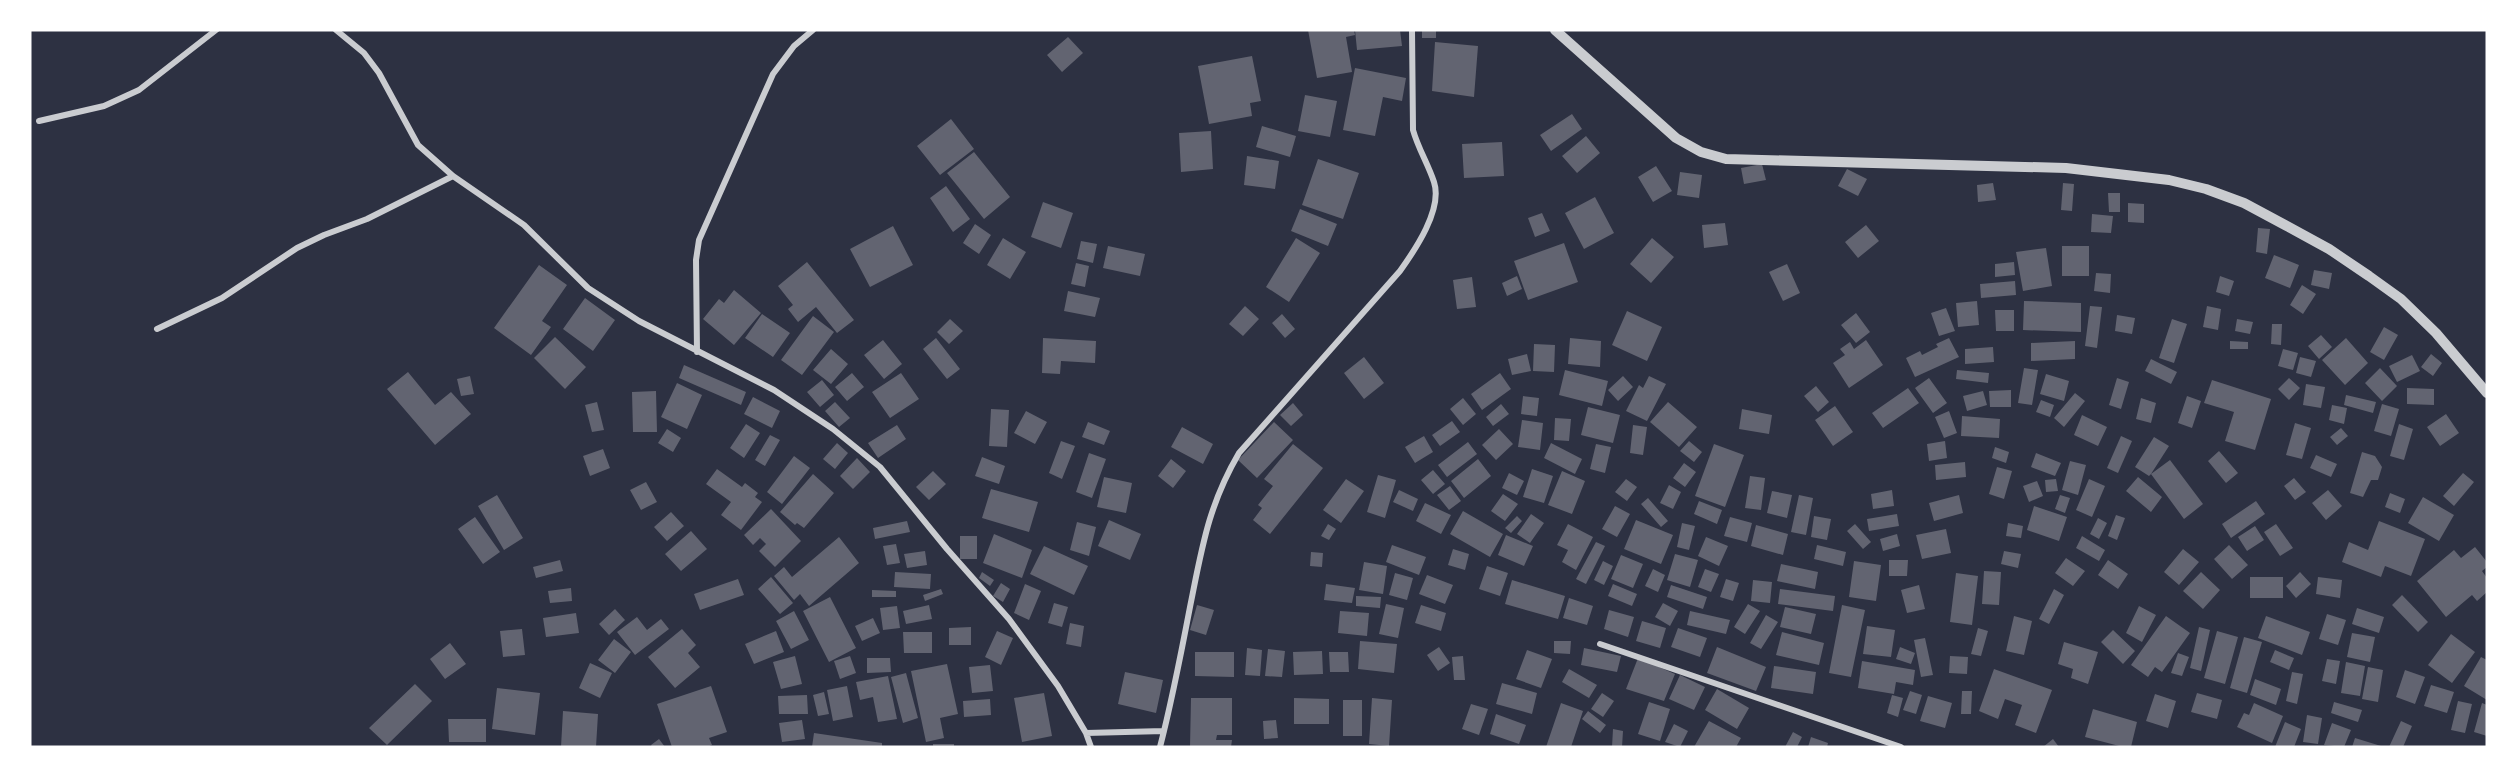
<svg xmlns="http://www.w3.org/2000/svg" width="2517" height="777" font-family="Commissioner,sans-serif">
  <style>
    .building { fill: #626471 }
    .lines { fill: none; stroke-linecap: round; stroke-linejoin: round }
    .minor { stroke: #caccd0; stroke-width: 6 }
    .tertiary { stroke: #caccd0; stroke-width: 10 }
  </style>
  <rect width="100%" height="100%" fill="#2d3142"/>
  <path class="building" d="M1308,30H1354L1355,35L1346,37L1352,72L1317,78Z
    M1355,30H1400L1402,46L1357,50Z
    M1422,30H1436V38H1422Z
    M1068,37L1083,53L1062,72L1047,55Z
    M1435,42L1478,46L1474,97L1432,91Z
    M1252,56L1261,101L1250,103L1252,116L1209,124L1198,66Z
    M1355,68L1406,78L1402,101L1383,97L1375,136L1343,130Z
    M1305,95L1337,101L1330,137L1298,131Z
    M1572,114L1582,129L1551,151L1540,135Z
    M951,119L974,149L940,175L917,146Z
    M1262,126L1296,136L1290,157L1256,147Z
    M1211,131L1213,169L1181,172L1179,133Z
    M1586,136L1600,153L1577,173L1562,156Z
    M1502,142L1504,176L1464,178L1462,144Z
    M974,152L1010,197L984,219L947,173Z
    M1247,156L1279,161L1275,189L1244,185Z
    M1318,159L1359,173L1343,219L1302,205Z
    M1762,164L1766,180L1744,184L1741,168Z
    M1656,166L1672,191L1653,202L1638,177Z
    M1847,169L1867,179L1858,196L1838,186Z
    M1680,172L1702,175L1699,198L1677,195Z
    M1993,183L1996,200L1978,202L1977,185Z
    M2063,183L2074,184L2072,211L2061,210Z
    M946,186L970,219L953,232L930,198Z
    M2108,193H2120V212H2109Z
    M1595,197L1614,233L1584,249L1565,213Z
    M1043,202L1073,213L1061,248L1031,237Z
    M2128,203L2144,204V223L2128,222Z
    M1300,209L1337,224L1328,246L1291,231Z
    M1542,213L1550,231L1535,237L1528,218Z
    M2092,214L2113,216L2111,233L2091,232Z
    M1725,223L1728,245L1704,248L1702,225Z
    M975,224L991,235L979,254L963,243Z
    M1866,225L1879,241L1858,258L1845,242Z
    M893,226L913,265L870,287L850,249Z
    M2258,228L2270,229L2267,254L2256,252Z
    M1003,238L1026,252L1010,279L987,265Z
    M1296,238L1320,253L1289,302L1266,287Z
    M1652,238L1674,257L1651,283L1630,264Z
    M1081,241L1097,244L1093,263L1077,259Z
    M1564,243L1578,282L1528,300L1514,261Z
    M1108,246L1145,254L1140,276L1103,268Z
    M2062,246H2089V276H2062Z
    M2046,248L2052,286L2023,291L2016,252Z
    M2274,255L2299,265L2290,288L2265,278Z
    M807,262L854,320L837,333L816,307L798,322L788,309L793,305L778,286Z
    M2014,262L2015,275L1995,277V264Z
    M1076,263L1089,266L1085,287L1071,284Z
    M1787,264L1800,293L1783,301L1769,272Z
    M539,265L567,285L542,321L551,327L531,355L494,328Z
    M2314,270L2332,273L2329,289L2311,285Z
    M2096,273L2111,274L2110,293L2094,291Z
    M1517,276L1522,289L1507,296L1502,283Z
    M2220,276L2234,281L2229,296L2216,292Z
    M1472,277L1476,307L1457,309L1453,280Z
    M2015,281L2016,295L1981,298L1980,284Z
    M2302,285L2316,294L2303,314L2290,305Z
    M734,290L761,313L734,345L703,319L719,299L724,303Z
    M1068,291L1100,298L1095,317L1064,311Z
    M585,298L615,320L593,351L563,329Z
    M1977,301L1979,325L1958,327L1956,303Z
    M2024,301L2081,303V332L2023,330Z
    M1245,306L1259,319L1243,336L1229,324Z
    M2090,306L2102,307L2097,348L2085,346Z
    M2207,306L2221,309L2218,330L2203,327Z
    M1946,308L1955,331L1939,336L1931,313Z
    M1995,310H2014V331H1996Z
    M1627,311L1662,327L1647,361L1612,345Z
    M1856,313L1870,332L1856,343L1841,325Z
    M762,314L790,333L773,357L745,338Z
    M1282,314L1295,329L1285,338L1272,323Z
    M2117,315L2135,318L2132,334L2115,331Z
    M813,316L834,332L802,375L781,360Z
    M950,319L963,331L949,344L937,332Z
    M2172,319L2187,324L2174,363L2159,358Z
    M2237,319L2253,322L2250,334L2235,331Z
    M2272,324H2282L2281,345L2271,344Z
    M2384,327L2398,335L2384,360L2370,352Z
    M2321,335L2332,347L2319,359L2308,346Z
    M555,337L586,367L565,389L534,358Z
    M936,338L960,369L947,379L923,349Z
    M1043,338L1096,341L1095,363L1061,361L1060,374L1042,373Z
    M1570,338L1601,341L1600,367L1568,364Z
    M1949,338L1959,357L1915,377L1906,358L1920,351L1922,355L1938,347L1936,344Z
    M2346,338L2368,363L2345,385L2322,360Z
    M883,340L902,364L884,379L864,355Z
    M1866,340L1883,365L1849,388L1833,363L1845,355L1840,349L1850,342L1854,349Z
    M2075,341V359L2031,361V343Z
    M2230,341L2248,342V349H2230Z
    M1534,344L1555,345L1554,372L1533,371Z
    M1993,347L1994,362L1965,364V349Z
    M831,349L848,364L831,384L813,370Z
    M2283,349L2298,353L2293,370L2278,366Z
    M1527,354L1531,371L1512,375L1508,359Z
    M2431,354L2442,363L2433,376L2421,367Z
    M2412,355L2420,371L2397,382L2389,366Z
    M1364,357L1384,383L1364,399L1344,373Z
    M2300,357L2316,361L2311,377L2296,373Z
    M2151,359L2177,372L2171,384L2145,371Z
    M684,365L746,392L741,405L679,378Z
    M2024,368L2038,370L2032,405L2018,403Z
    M2380,368L2397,386L2382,401L2365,383Z
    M1565,370L1608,381L1602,406L1559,395Z
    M1957,370L1989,373L1988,383L1956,379Z
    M408,372L435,405L451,392L471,414L435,445L387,389Z
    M852,373L864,387L847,401L835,387Z
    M901,373L919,399L890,418L872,392Z
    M1500,373L1511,389L1482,410L1471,394Z
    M2046,374L2069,381L2064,401L2040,394Z
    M470,376L474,394L461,396L457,379Z
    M1623,376L1633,387L1618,401L1608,390Z
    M1649,376L1666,384L1647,421L1626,411L1639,385L1643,388Z
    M1929,378L1947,403L1933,413L1915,388Z
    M2117,378L2129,382L2121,409L2109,405Z
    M2289,378L2300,388L2289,400L2278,389Z
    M822,380L834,395L820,407L807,392Z
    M2212,380L2271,399L2255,450L2225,441L2234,412L2204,403Z
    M677,383L702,395L687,429L661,417Z
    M2306,384L2325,387L2321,408L2303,405Z
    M1816,386L1829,402L1818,412L1804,396Z
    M1908,388L1919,403L1883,428L1872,413Z
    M2407,388L2434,389V405L2407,404Z
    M2011,390V407H1990L1989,391Z
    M656,391L657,432H633L632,392Z
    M1983,391L1987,405L1967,411L1963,396Z
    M2075,393L2085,401L2064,427L2054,418Z
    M2346,395L2376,402L2373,413L2344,405Z
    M1523,396L1539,398L1537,416L1521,414Z
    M2187,396L2201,401L2192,428L2178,423Z
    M753,397L780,411L772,428L744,414Z
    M1463,398L1476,414L1463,425L1450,409Z
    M2141,398L2156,403L2151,423L2136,419Z
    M2041,400L2054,405L2050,417L2036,412Z
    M597,402L604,430L592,432L585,405Z
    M835,402L850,418L839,427L825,411Z
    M1668,402L1697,427L1679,447L1650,422Z
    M1293,403L1303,415L1291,426L1280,415Z
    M1501,404L1509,414L1493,426L1486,417Z
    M2382,404L2399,409L2391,436L2374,431Z
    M2332,405L2347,408L2344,424L2329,420Z
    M1835,406L1853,432L1833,446L1815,420Z
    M1588,407L1620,415L1613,443L1581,435Z
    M991,409L1009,410L1007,447L989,446Z
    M1742,409L1772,415L1769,434L1739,429Z
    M1026,411L1047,422L1035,444L1014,433Z
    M1949,411L1957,433L1944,438L1935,417Z
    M2446,414L2459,433L2440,446L2427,427Z
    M2082,415L2107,427L2098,446L2074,435Z
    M1962,416L2000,419L1999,438L1961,436Z
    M1555,418L1571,419L1569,441L1554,440Z
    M1522,420L1543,423L1540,450L1518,447Z
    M1452,421L1460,432L1440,446L1432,435Z
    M1088,422L1110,431L1104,445L1082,437Z
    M1274,422L1293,440L1257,478L1238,460Z
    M2295,423L2311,428L2302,459L2286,455Z
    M746,424L760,433L744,458L730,448Z
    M2399,424L2413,429L2404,460L2390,456Z
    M897,425L906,439L878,458L868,443Z
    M1633,425L1647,427L1643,455L1630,453Z
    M1182,427L1213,444L1203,464L1171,447Z
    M2341,428L2348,436L2337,445L2330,437Z
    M667,429L681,438L673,452L658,443Z
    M1499,429L1513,444L1496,460L1482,445Z
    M770,435L780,440L765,466L755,460Z
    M1424,436L1433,452L1415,463L1405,447Z
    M2121,436L2132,441L2118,473L2107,468Z
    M2154,437L2169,446L2151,474L2170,460L2203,504L2184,519L2151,474L2149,476L2135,467Z
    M1061,441L1075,446L1062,479L1049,473Z
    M1689,441L1702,452L1694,462L1680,451Z
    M1945,441L1947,458L1929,461L1927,444Z
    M1468,442L1477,454L1447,477L1438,465Z
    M837,443L848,453L835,469L823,459Z
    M1551,443L1582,459L1575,474L1544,458Z
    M1293,444L1323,468L1270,534L1253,520L1262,508L1258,505L1273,486L1264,479Z
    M1596,444L1611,447L1605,473L1590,469Z
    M1714,444L1744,455L1725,507L1695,496Z
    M1995,447L2009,452L2006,463L1992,458Z
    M603,449L610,468L590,476L583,456Z
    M2219,451L2238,473L2226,483L2208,461Z
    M2362,452L2375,456L2382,467L2378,480H2371L2363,497L2350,493Z
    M1089,453L1106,459L1092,498L1076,492Z
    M2036,453L2061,463L2055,476L2031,467Z
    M2316,455L2337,464L2331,477L2310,468Z
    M794,456L810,468L782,504L767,492Z
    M982,457L1005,466L999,484L975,476Z
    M857,458L870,472L853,489L840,476Z
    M1171,459L1186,471L1173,488L1158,476Z
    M1478,459L1491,476L1464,498L1451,481Z
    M2070,461L2086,465L2078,495L2062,490Z
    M1965,462L1966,477L1936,480L1935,465Z
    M1684,463L1696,472L1685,487L1673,478Z
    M1997,467L2012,471L2004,499L1989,494Z
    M717,469L742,487L745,483L758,493L755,497L762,502L741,530L721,515L731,502L706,484Z
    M1532,469L1553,476L1544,503L1523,497Z
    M1433,470L1445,484L1433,494L1421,480Z
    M933,471L946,484L929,500L916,487Z
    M1562,471L1585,481L1572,514L1548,505Z
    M1509,473L1524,481L1517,495L1502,488Z
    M2463,473L2474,482L2454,506L2443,496Z
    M813,474L834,493L804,528L797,523L795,525L780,512Z
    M1378,475L1396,480L1385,518L1367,512Z
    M1750,476L1765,478L1761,510L1745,508Z
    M1104,477L1132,483L1126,513L1097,507Z
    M2138,477L2162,497L2151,512L2126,491Z
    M2294,478L2306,492L2295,500L2284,486Z
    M1346,479L1364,491L1341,523L1323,510Z
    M1626,479L1637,487L1627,501L1615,492Z
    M2056,479L2058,491L2046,492L2045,480Z
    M2089,479L2105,486L2092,517L2076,510Z
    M2037,481L2043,496L2029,502L2023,486Z
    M646,482L657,502L641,510L630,490Z
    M1669,485L1681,492L1673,509L1660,503Z
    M1450,486L1461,501L1449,510L1437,495Z
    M991,489L1038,502L1029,532L982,518Z
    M1399,490L1418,499L1413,511L1393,502Z
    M1892,490L1894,506L1873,509L1871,494Z
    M2328,490L2342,506L2326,520L2312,503Z
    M1772,491L1792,495L1787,518L1767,513Z
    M2390,493L2405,499L2400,513L2385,507Z
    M1503,494L1518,504L1505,521L1491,511Z
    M497,495L523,538L504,550L478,506Z
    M1799,495L1813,498L1806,535L1791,532Z
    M1959,495L1963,513L1934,521L1929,503Z
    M2060,495L2070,498L2065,513L2055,509Z
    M2423,497L2454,515L2439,541L2408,523Z
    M1648,498L1668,521L1661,527L1641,504Z
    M1699,501L1722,510L1717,524L1694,514Z
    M2256,501L2265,514L2231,538L2222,524Z
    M1425,503L1451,515L1441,534L1416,521Z
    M1615,506L1630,514L1617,537L1602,529Z
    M2034,506L2067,517L2059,541L2027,530Z
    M771,509L801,541L775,567L759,551L766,544L760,538L753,545L744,535Z
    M1463,511L1503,534L1490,557L1450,534Z
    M671,512L684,526L667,541L654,527Z
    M1531,514L1544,523L1530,543L1517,534Z
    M1897,514L1899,526L1869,531L1867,519Z
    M2116,515L2125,518L2117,540L2108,536Z
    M1517,516L1522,521L1511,533L1505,528Z
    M1814,516L1831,519L1827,540L1811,537Z
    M475,517L500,552L483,564L458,529Z
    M1730,517L1752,523L1747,542L1724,536Z
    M2098,518L2107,523L2099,539L2090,534Z
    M1109,520L1141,534L1130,560L1098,546Z
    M1636,520L1673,535L1661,564L1624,549Z
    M907,521L910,532L875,539L873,528Z
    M2379,521L2425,539L2411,576L2385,566L2381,577L2342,562L2349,542L2368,550Z
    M1077,522L1096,527L1089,556L1070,550Z
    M1682,523L1695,526L1689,550L1677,547Z
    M2008,523L2023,526L2021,538L2006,536Z
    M1328,524L1336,529L1329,540L1321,536Z
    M1568,524L1593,537L1576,570L1562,562L1568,550L1557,545Z
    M1855,524L1871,542L1863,549L1847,531Z
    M2276,524L2293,548L2280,556L2264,532Z
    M1756,525L1788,534L1783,555L1751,546Z
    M2255,526L2264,540L2247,551L2238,537Z
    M1946,529L1951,553L1922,559L1916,535Z
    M691,531L707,549L681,571L665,554Z
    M994,534L1032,550L1022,578L983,563Z
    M1897,534L1900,546L1883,551L1880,539Z
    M1506,535L1533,546L1524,566L1498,555Z
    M960,536H977V559H960Z
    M2082,536L2105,550L2099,561L2076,548Z
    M839,537L859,563L809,606L800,594L794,600L774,576L784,567L792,577Z
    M1706,537L1728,546L1719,566L1698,556Z
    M1596,542L1605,546L1586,584L1576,579Z
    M896,544L900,563L887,565L883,546Z
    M1392,545L1426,557L1419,575L1386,562Z
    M1817,545L1846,552L1843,566L1814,559Z
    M2229,545L2248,565L2232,579L2214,559Z
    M1044,546L1088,566L1074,595L1030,574Z
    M2475,547L2487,562V567L2482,571L2487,578V592L2477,601L2472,595L2446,617L2417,581L2454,550L2461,558Z
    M1453,549L1469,554L1465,570L1448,565Z
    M2183,549L2199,562L2179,585L2164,572Z
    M925,551L927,565L907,568L904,554Z
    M2004,551L2021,554L2018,568L2001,564Z
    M1311,552L1323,553L1322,567L1310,566Z
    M1675,554L1698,560L1690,587L1667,580Z
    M1621,555L1643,564L1633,588L1611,579Z
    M2066,558L2085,571L2073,586L2055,573Z
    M560,560L563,571L536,578L533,567Z
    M1889,560H1908L1907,576H1889Z
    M2108,560L2128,574L2118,589L2098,575Z
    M1603,561L1613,566L1604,585L1594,580Z
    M1854,561L1881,565L1876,601L1849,597Z
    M1364,562L1387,566L1383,594L1359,590Z
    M1781,564L1818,572L1815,589L1777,581Z
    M1487,566L1508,573L1500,596L1479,589Z
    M1653,569L1665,575L1658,592L1645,586Z
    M1705,569L1719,574L1711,592L1698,587Z
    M1984,571L2001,572L1999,605L1982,604Z
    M895,572L931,574L930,589L894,587Z
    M982,572L994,580L990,586L979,578Z
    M2201,572L2220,590L2203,609L2183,591Z
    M2300,572L2311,584L2296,598L2286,586Z
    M1395,573L1413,578L1407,600L1389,595Z
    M1956,573L1978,576L1972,625L1950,622Z
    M1427,575L1453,585L1445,604L1419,594Z
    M771,577L793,603L780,614L758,589Z
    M2250,577H2283V598H2250Z
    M2318,577L2342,580L2340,598L2316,594Z
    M738,579L744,595L700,610L694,594Z
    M1726,579L1739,583L1733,601L1720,597Z
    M1512,580L1565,596L1558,619L1505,604Z
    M1753,580L1772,582L1770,603L1751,601Z
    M1001,583L1010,589L1003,602L993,596Z
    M1025,584L1041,591L1029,620L1014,613Z
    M1326,584L1355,588L1352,603L1324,600Z
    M1613,584L1637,594L1632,606L1608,596Z
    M1671,585L1707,597L1703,609L1667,597Z
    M1919,585L1925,609L1907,613L1901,590Z
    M571,588L572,601L550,603L548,591Z
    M941,589L943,594L925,601L923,595Z
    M1780,589L1835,596L1833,611L1778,604Z
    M2054,589L2064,595L2049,624L2039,619Z
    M872,590L896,591V597H872Z
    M2402,595L2428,622L2418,632L2392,605Z
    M1356,596L1381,597L1380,608L1356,606Z
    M830,597L856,648L829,662L803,611Z
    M1569,598L1593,606L1587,625L1563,618Z
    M1054,603L1068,607L1062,627L1048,623Z
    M1663,603L1678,611L1670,626L1655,617Z
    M1386,604L1404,608L1398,638L1379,634Z
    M1748,604L1760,611L1745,634L1734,627Z
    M929,605L932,619L906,624L903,611Z
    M1197,605L1214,610L1206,635L1190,630Z
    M1421,605L1446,613L1441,631L1415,623Z
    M1842,605L1865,610L1851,677L1829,673Z
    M897,606L900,628L883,630L880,608Z
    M2139,606L2156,615L2142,642L2126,633Z
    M1785,607L1816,614L1811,634L1780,627Z
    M2357,608L2384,617L2379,633L2352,624Z
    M615,609L625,620L609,635L599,624Z
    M1609,610L1634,617L1628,637L1604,629Z
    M794,611L809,640L791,649L776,621Z
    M1340,611L1369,613L1367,636L1338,633Z
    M1690,611L1730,620L1726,634L1687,625Z
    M576,613L579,633L546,637L543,618Z
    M2327,614L2346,620L2338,645L2319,639Z
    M1766,615L1778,622L1761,649L1750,643Z
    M2014,616L2032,621L2024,655L2006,651Z
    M2166,616L2190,633L2162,672L2155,667L2148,677L2131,665Z
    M2266,616L2310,632L2302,655L2258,638Z
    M637,617L647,630L661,619L669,629L635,655L617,632Z
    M873,618L880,633L862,641L855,626Z
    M1642,621L1666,628L1660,648L1636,641Z
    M1070,623L1084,626L1081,647L1066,644Z
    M1867,626L1895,630L1891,657L1863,654Z
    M971,627V645H949V628Z
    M2199,627L2210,630L2201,671L2190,668Z
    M1678,628L1707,638L1700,657L1671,647Z
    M1978,628L1988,631L1981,656L1971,654Z
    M522,629L525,655L503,657L500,631Z
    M682,629L696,645L688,653L700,667L675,688L648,657Z
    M2113,630L2135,651L2123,664L2101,642Z
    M776,631L784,652L754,664L745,644Z
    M997,631L1013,638L1001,665L985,657Z
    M2217,631L2238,637L2225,684L2204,678Z
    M903,632H932V653H904Z
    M1782,632L1824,643L1819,665L1776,655Z
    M2352,633L2375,637L2370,662L2347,657Z
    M2451,634L2475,652L2452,683L2428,665Z
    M2244,637L2262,642L2247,693L2230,688Z
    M1925,638L1933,675L1921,677L1914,640Z
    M614,639L631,652L615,673L598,660Z
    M1360,641L1397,644L1394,673L1358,669Z
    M1554,641H1571L1570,654L1554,653Z
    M2064,642L2098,652L2088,684L2071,678L2073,669L2058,664Z
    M450,643L466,664L445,679L430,659Z
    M1439,647L1450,663L1438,671L1427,655Z
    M1717,647L1766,667L1756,691L1707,673Z
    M1900,647L1915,653L1911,664L1896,659Z
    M1247,648L1262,650L1260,676L1245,675Z
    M1584,648L1621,656L1617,672L1581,665Z
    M1268,649L1285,651L1282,677L1265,676Z
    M1527,650L1552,659L1541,688L1516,679Z
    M2275,650L2294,658L2289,670L2270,662Z
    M1322,651L1323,674L1294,675L1293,652Z
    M1195,652H1234V677L1195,676Z
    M1329,652H1348L1349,672H1330Z
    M2178,653L2189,657L2182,676L2171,673Z
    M795,656L802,684L781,689L773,662Z
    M850,656L856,673L840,679L834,661Z
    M1463,656L1465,680H1454L1452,657Z
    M1950,656L1968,657L1967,674L1949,673Z
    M2481,657L2487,660V700L2464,686Z
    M867,658H890L891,672L867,673Z
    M1638,658L1675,674L1664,701L1626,689Z
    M2327,659L2340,661L2336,684L2322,681Z
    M1862,661L1915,670L1913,685L1896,682L1894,694L1858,688Z
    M2346,662L2365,666L2360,696L2341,693Z
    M590,663L612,673L600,698L579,688Z
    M947,664L958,714L940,718L944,738L926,742L911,671Z
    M990,665L993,691L972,693L969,667Z
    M1774,666L1816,672L1813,694L1771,688Z
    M2368,667L2383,670L2378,702L2362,699Z
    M1569,669L1597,685L1589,698L1562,682Z
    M1994,669L2052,690L2036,733L2015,725L2022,705L2005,699L1998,719L1979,711Z
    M2405,670L2425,677L2415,704L2396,697Z
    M1125,672L1163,680L1156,713L1118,704Z
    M2292,672L2303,674L2297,704L2286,701Z
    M906,673L918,718L903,723L891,677Z
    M1680,675L1705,687L1694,710L1669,699Z
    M888,676L897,719L878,722L873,697L860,700L856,682Z
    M2255,679L2281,689L2276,705L2250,695Z
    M1502,683L1537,693L1532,714L1496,704Z
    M415,684L432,701L387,745L369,728Z
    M2431,685L2454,692L2447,713L2424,706Z
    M711,686L727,732L709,738L712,745L707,747H672L657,704Z
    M847,686L853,717L833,721L827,690Z
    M497,688L540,693L535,735L492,729Z
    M1717,689L1749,708L1737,729L1705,710Z
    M1910,691L1922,695L1916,714L1903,710Z
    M1962,691H1972L1971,714H1961Z
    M824,692L829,714L818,716L813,695Z
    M1044,693L1052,736L1022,742L1014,698Z
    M1602,693L1614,701L1603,717L1591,709Z
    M2197,693L2222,700L2217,719L2191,712Z
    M2155,694L2176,701L2168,728L2146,721Z
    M807,695L808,714H779L778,696Z
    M1892,695L1903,698L1898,717L1887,713Z
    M1928,696L1952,703L1945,728L1920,721Z
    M1191,698H1232V735H1217L1216,740H1232L1231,747H1190Z
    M1294,698L1329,699V724H1294Z
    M1372,698L1392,700L1389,746L1369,744Z
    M990,699L991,715L964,717L963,701Z
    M1343,700H1362V736H1343Z
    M2458,701L2472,704L2465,733L2451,730Z
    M1649,702L1670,709L1660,741L1638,734Z
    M2334,702L2362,710L2358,722L2331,713Z
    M1561,703L1583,711L1571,747H1546Z
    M2254,703L2283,716L2272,743L2237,727L2244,713L2249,715Z
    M2482,703L2487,705V736L2474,732Z
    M1471,704L1488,709L1479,735L1462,729Z
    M2093,709L2137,722L2131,747H2123L2085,737Z
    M563,711L598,714L596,747H561Z
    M1588,711L1606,725L1600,733L1582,719Z
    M1496,714L1526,725L1519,744L1490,734Z
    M2307,715L2322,718L2318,744L2303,742Z
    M448,719H486V742H449Z
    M802,720L805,739L782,742L779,723Z
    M1276,720L1278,738L1264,739L1263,721Z
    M1709,721L1741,738L1736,747H1694Z
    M2401,721L2412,726L2403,747H2389Z
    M2285,722L2301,729L2294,747H2275Z
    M2332,723L2351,730L2344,747L2324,745Z
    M1674,724L1688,731L1680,747L1665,742Z
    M1613,729L1623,731L1622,747H1612Z
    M1793,732L1802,737L1797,747H1785Z
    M814,733L882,743V747H812Z
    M1811,737L1828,743L1827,747H1808Z
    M2355,738L2381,746V747H2352Z
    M659,739L665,747H652L651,745Z
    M2053,739L2059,747H2043Z
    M933,744H954V747H933Z"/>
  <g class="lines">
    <path class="minor" d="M336,30L364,53L379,73L418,145L453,176L524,225L588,288L639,321L774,390L833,429L880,467L947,549L1009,619L1058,686L1086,733L1091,747
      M39,121L104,106L139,90L216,30
      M157,329L222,298L297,248L324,235L367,219L453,176
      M697,352L696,260L699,240L773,74L794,46L813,30
      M1600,644L1901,747
      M1086,733L1164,731
      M1160,747C1172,701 1181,654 1190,607C1202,548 1208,506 1239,453L1400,271C1415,250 1443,209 1434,182C1428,164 1418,148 1413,130L1412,30"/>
    <path class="tertiary" d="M1555,30L1676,138L1701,152L1726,159L2066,168L2169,180L2206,189L2244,203L2285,225L2329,249L2369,276L2401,299L2436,333L2487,393"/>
  </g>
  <rect width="2517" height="777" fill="none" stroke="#ffffff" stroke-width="63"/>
</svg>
